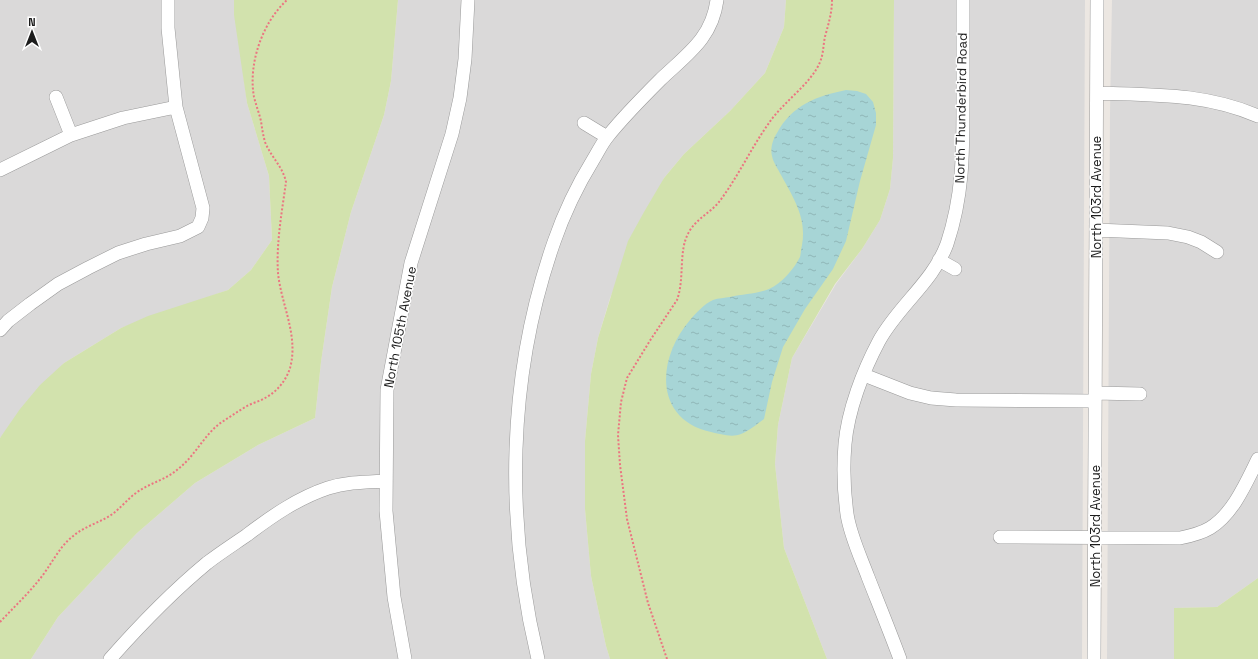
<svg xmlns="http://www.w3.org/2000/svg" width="1258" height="659" font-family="'Space Grotesk',sans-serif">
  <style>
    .residential { fill: #dad9d9 }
    .grass { fill: #d2e2ad }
    .water { fill: url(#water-ripples) }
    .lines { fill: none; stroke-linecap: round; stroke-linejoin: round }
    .minor-casing { stroke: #999; stroke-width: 14 }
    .path { stroke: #eb7581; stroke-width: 2; stroke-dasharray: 2 2; stroke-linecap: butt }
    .minor { stroke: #fff; stroke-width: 13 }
    .labels { text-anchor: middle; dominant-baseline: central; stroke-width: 3; stroke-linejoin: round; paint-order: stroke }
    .street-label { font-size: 13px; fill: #1c1c1c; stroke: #fff }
  </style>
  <defs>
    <pattern id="water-ripples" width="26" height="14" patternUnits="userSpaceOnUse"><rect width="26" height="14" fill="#a7d5d6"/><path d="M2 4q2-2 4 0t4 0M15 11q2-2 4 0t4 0" fill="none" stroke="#8fb6b7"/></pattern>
  </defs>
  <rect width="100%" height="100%" fill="#ece7e2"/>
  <path class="residential" d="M0,0H234L247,103L269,176L272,240L251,270L228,290L121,328L64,363L0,438Z
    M398,0H786L784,27L765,73L730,111L684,154L664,178L610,298L598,338L591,374L585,441V509L591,576L606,646L610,659H31L58,617L137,533L195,483L258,445L315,418L321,362L332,287L351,212L384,115L391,81Z
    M894,0H1085L1082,659H827L784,548L775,464L778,425L792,358L836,284L862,249L880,220L890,189L893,158Z
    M1112,0H1258V578L1217,607L1174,608V659H1107L1110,113Z"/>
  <path class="grass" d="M234,0H398L391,81L384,115L351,212L332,287L321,362L315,418L258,445L195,483L137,533L58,617L31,659H0V438L2,435L20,409L40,385L64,363L121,328L148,316L228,290L251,270L272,240L269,176L247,103L234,15Z
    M786,0H894L893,158L890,189L880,220L862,249L835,284L792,358L778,425L775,464L784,548L827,659H610L606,646L591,576L585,509V441L591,374L598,338L628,241L644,212L664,178L684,154L730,111L765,73L784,27Z
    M1258,578V659H1174V608L1217,607Z"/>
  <path class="water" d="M846,90L857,91L866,94L873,102L876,113V125L860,181L846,241L833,269L805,309L783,347L772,382L764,419C757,424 749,431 741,434C732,438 720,434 711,432C653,419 657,358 690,320C696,313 704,304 713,300C718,298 725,298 730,297C743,294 757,294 769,289C782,283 794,269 800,257C801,253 801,249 802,245C807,218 793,197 781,175C778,169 773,162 772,156C770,148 773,139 777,133C792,105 817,96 846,90Z"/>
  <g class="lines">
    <g class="minor-casing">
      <path id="minor" d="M1097,93C1154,95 1204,93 1258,116
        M56,97L71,135
        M584,123L607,137
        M0,170L71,135L123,118L176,107
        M1096,230L1168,233L1188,237L1201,242L1217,252
        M939,260L955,269
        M0,330L8,321L30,304L58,284L88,268L118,253L146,244L180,236L198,227L202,218L203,208L176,107L168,28V0
        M864,375L910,393L931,398L956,400L1095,401
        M1095,393L1140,394
        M1000,537L1180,538C1190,536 1200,534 1210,528C1233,514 1246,483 1258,459
        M110,659C140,625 172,592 207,563C220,553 234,544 247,535C272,516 298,498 328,488C347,482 366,482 385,481
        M405,659L394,597L386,511L387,390L411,263L452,134L460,98L465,59L468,0
        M538,659C505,522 507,376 554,242C564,213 577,186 593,160C598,152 602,143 608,136C624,116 642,98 660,80C686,55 712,39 717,0
        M900,659C890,632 879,605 868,577C861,558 850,535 847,514C844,492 843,467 845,444C848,410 863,371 879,341C898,306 933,282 947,244C963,196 963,154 963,105C963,70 963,35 963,0
        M1094,659L1097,0"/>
    </g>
    <path class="path" d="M0,622C13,608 27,595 39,580C50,567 59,547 72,537C82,528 95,524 106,518C118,512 126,500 136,493C149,483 166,480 178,469C194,457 203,437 219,424C228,418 237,412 247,406C252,403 258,402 263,399C276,393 286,381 290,368C299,336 281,304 278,273C276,244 282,211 286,182C283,167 271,157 265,142C263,135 262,128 261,121C259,113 256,105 254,97C248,64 262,23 287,0
      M667,659L648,603L627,519L620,465L618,435L621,402L627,378L651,339L677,300C685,278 678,250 689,232C696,219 710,213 719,202C738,177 751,148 769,123C783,102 811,84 820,62C824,53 823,42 826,33C829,22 832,12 832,0"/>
    <use href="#minor" class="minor"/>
  </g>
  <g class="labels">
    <g class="street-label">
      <text transform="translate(961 108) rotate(-89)">North Thunderbird Road</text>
      <text transform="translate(1096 197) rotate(-90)">North 103rd Avenue</text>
      <text transform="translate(400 327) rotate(-79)">North 105th Avenue</text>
      <text transform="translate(1095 526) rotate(-90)">North 103rd Avenue</text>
    </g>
  </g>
  <g transform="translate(32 32)" stroke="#ffffff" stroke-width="3" paint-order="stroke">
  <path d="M0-3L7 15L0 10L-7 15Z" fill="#1c1c1c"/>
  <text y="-6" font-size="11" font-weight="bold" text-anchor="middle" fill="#1c1c1c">N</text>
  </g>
</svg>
